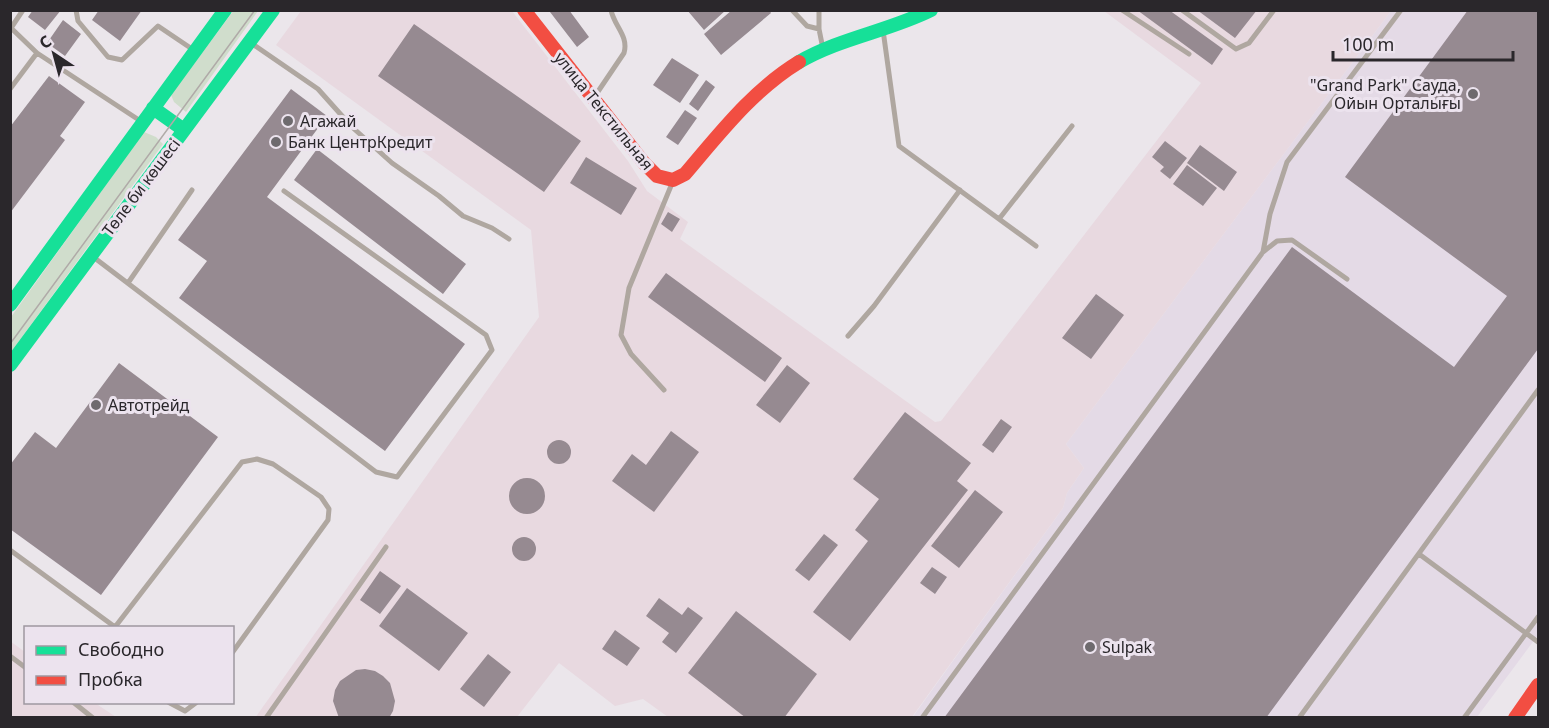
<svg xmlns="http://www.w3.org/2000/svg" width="1549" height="728" font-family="'Noto Sans',sans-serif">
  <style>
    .built { fill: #e4dae6 }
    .industrial { fill: #e8d9e0 }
    .green { fill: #d0ddcc }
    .building { fill: #968a91 }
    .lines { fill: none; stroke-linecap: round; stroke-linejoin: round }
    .lane { stroke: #afa7a0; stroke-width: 5 }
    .fast { stroke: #16e098; stroke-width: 14 }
    .jam { stroke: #f24e42; stroke-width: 14 }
    .tram { stroke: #b0aaa8; stroke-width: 1.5 }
    .poi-dot { fill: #6e6a6e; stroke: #ece3ee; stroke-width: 2 }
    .labels { text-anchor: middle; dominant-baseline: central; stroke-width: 6; stroke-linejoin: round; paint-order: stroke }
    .poi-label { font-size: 16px; fill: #2a272b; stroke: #ece3ee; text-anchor: start }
    .street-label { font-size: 16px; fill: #2a272b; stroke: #ece3ee }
  </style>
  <rect width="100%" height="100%" fill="#ebe6eb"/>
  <path class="built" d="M1391,11H1538V635L1477,717L912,718L1063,508L1067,493L1084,468L1066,444Z"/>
  <path class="industrial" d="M301,11H512L628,161L647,191L688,222L680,239L935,422L941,421L974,378L1201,83L1104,11H1391L1066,444L1084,468L1067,493L1063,508L912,717H668L643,699L615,706L559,663L517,717L255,718L539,317L531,230L276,45Z
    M10,641L25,652L26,702L95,703L116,717H11Z"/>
  <path class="green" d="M234,10L258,11L186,112L174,102L171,95Z
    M144,132L156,137L163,144L11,352V317Z"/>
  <path class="building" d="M33,10H61L45,30L28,17Z
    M99,10H142L120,41L92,20Z
    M552,10H569L589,37L577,47L550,12Z
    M687,10H726L704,30Z
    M732,10H769L771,13L721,55L704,34Z
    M1137,10H1169L1223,49L1212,65Z
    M1197,10H1257L1235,38Z
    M1468,10H1538V349L1266,718H944L1292,247L1454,367L1507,296L1345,177Z
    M63,20L81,34L65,56L47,43Z
    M414,24L581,141L544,192L378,76Z
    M672,58L699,75L680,103L653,85Z
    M49,76L85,102L60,136L65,140L10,213V127Z
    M706,80L715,87L698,111L689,104Z
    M291,89L327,116L267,197L465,344L385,451L179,298L207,261L178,240Z
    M685,110L697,118L678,145L666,137Z
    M1165,141L1187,158L1170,179L1160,171L1164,167L1152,157Z
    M1200,145L1237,172L1224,191L1187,163Z
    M317,149L466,264L443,294L294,180Z
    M586,157L637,188L621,215L570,183Z
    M1187,165L1217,188L1203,206L1173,184Z
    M668,212L680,219L672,232L661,224Z
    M666,273L782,358L765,382L648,297Z
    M1096,294L1124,315L1091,359L1062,338Z
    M119,363L218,437L101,595L10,529V465L35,432L56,448Z
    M787,365L810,383L780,423L756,405Z
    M905,412L971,463L957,481L968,490L850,641L813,612L868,541L855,530L879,499L853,479Z
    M1001,419L1012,427L993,453L982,445Z
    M671,431L699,452L654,512L612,481L632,454L646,465Z
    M547 452a12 12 0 1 1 24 0a12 12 0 1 1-24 0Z
    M509 496a18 18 0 1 1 36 0a18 18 0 1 1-36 0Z
    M975,490L1003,512L959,568L931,546Z
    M824,534L838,545L809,581L795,570Z
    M512 549a12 12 0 1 1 24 0a12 12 0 1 1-24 0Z
    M932,567L947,577L935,594L920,583Z
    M380,571L401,586L380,614L360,600Z
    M407,588L468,633L439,671L379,626Z
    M659,598L682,615L688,607L703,618L676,653L662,642L669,633L646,616Z
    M736,611L817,674L784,718H746L688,673Z
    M615,630L640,648L627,666L602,649Z
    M488,654L511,672L484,707L460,689Z
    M365,669L375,671L383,676L390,683L395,701L393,711L389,718H339L333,701L335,690L340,681L356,670Z"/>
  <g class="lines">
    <path class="lane" d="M76,10L78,21L108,57L122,60L158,26L195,51
      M792,10L807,26L819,29
      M819,10V29L823,49
      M1122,10L1189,54
      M1182,10L1236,49L1249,43L1274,10
      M10,27L37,53L142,122
      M11,28L23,10
      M883,30L899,146L1036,246
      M251,43L318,89L352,127L392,163L439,196L463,216L492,228L509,239
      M10,89L37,53
      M595,96L624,53C629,36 614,26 611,10
      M999,219L1072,126
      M1263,252L1270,214L1287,162L1401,10
      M92,256L376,472L397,477L492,350L486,335L284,191
      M128,283L192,190
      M848,336L874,306L960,190
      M664,390L631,354L621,335L629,288L673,181
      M10,550L115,627L242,462L257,459L273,464L321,497L329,509L328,520L232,653
      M1419,554L1538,642
      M10,656L26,668
      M73,702L93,718
      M168,702L185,711L197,702
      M266,718L386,547
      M922,718L1263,252L1277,241L1292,240L1347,279
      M1299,718L1538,390
      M1464,718L1538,617"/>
    <path class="fast" d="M799,62C840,38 889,31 931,10
      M153,108L184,130
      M10,305L225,10
      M10,365L273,10"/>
    <path class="jam" d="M524,10L644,163L657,176L673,180L685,174C720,133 753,90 799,62
      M1515,718L1538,685"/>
    <path class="tram" d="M10,344L255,10"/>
  </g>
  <g class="poi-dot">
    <circle cx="1473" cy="94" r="6"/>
    <circle cx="288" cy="121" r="6"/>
    <circle cx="276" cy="142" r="6"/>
    <circle cx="96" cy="405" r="6"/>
    <circle cx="1090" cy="647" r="6"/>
  </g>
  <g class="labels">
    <g class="poi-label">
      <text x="1461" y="85" text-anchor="end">"Grand Park" Сауда,<tspan x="1461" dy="18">Ойын Орталығы</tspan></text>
      <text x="300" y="121">Агажай</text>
      <text x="288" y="142">Банк ЦентрКредит</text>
      <text x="108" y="405">Автотрейд</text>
      <text x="1102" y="647">Sulpak</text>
    </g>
    <g class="street-label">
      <text transform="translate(604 111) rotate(51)">улица Текстильная</text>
      <text transform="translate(141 187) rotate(-53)">Төле би көшесі</text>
    </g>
  </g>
  <rect width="1549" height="728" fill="none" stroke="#2a272b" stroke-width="24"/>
  <rect x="24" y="626" width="210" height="78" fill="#ece3ee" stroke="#9e98a0" stroke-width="1.5"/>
  <rect x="36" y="646" width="30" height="9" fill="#16e098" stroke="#9e98a0" stroke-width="1.5"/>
  <text x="78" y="656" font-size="18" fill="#2a272b">Свободно</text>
  <rect x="36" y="676" width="30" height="9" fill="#f24e42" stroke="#9e98a0" stroke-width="1.5"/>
  <text x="78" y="686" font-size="18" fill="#2a272b">Пробка</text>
  <g transform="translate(54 54) rotate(324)" stroke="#ece3ee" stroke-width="4.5" paint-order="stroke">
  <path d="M0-4.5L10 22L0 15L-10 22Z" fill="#2a272b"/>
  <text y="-9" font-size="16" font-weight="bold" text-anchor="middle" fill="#2a272b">С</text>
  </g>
  <path d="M1333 51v9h180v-9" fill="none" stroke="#2a272b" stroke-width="3"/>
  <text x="1342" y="51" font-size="18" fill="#2a272b" stroke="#ece3ee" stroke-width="4.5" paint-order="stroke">100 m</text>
</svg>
